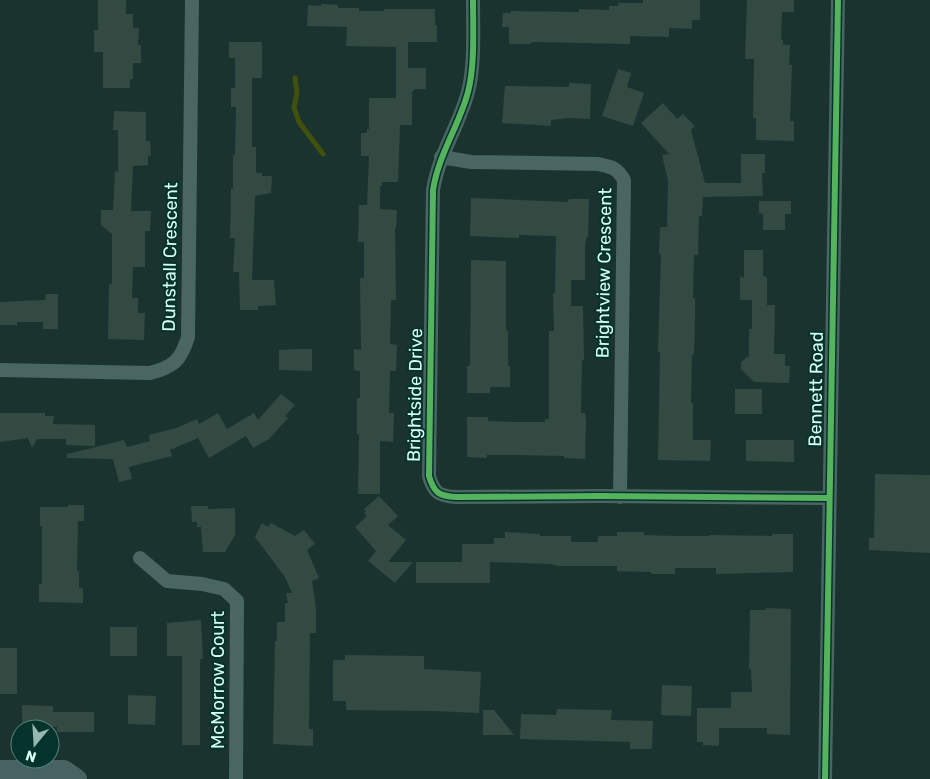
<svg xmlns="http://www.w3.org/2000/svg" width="930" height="779" font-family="Rubik,sans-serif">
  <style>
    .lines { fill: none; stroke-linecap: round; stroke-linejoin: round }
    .stream { stroke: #41500b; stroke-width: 5 }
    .building { fill: #324a42 }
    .minor { stroke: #496662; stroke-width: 14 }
    .secondary { stroke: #466362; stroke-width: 20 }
    .cycleway-casing { stroke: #04332c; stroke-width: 9 }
    .cycleway { stroke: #56b35d; stroke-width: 6 }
    .labels { text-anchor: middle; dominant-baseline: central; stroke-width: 4; stroke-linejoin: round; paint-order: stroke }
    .street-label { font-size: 18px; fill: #d8fff6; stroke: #04332c }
  </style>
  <rect width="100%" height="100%" fill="#1b332f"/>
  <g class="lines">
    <path class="stream" d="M295,78L297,94L294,107L299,122L323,154"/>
  </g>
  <path class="building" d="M98,0H126V14H133V28H139L138,45H141V63H133V79H130V88H103V52H94V30H98Z
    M643,0H700V20H692V29L669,28V37L630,36V44L533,42L529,44H509V27H502L503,13H511V11L579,12V9L609,10V6H618V3H643Z
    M747,0H794V12H782L781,39L783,40V45H790L789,65H792L790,121H794V141L756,140V118H753L754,59H745Z
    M321,4L338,5V8H359V11H384V9H435V25H437V42H408V68H426V89H414V91H412V125H400L398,182H382V186H380V209L397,210L396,228H395L396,300H391L390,344L397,345L396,371H390L389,413H394L393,442L380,441V494H358L359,434H357V398H360V371L354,370V349L361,350L360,278H364V242H358L359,205H367L369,156H361V133H367V129H369V98H396V47L346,46L347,27L307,26L308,5L321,6Z
    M229,42H262V78H252V147H256V173H262V176H272L271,193L255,196L252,280H274L276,305L258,306V310H240L239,272H233L235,238H230L231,189H233V155H235L236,107H231V88H235V58H229Z
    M618,69L631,73L627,87L644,93L633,126L602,116Z
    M569,83L591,84L590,119L569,118L551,120V126L502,123L505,86L569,87Z
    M663,103L677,119L683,114L695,126L691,130L705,183H741V154H765V173H762L763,196L703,197L702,216H699L698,255H694L693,298H695V319L694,355H692L691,403H693V440H711L710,461L658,460L660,352H658L661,254H659L660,227H667L668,181L662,155L669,154L641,123Z
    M114,111L146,112V141H150L151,156L148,155V165L133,166L131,211H151L150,231H145V267H133L132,298H138V313H145L144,340L108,339L109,284H112V234L101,225V210H113L115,171L118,172V130H113Z
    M471,198L568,202L569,199H589L588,237H587L585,244V280H571V306H583L584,360H582L581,413H585L586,421L585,459L564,458V456L516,455H487V458L467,457V417H488V421L514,422H545V419H549V331H554L553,293H555L556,236L519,235V238L470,236Z
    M759,201H791V214H785V230H763V214L759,213Z
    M744,250H763V276L767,277V305H775L774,354H785V366H790L789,383L754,382L741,369V362L749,356V329H752V300H740V276L744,278Z
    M471,260L506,261V331H508V366H510V387H490V393H467V366H470Z
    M46,294H58V329H43V322H17V325H0V302L45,300Z
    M297,349H312V371L279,370V350Z
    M735,389H762V414H735Z
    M281,394L295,405L285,416L288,418L269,439L253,448L246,436L209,458L198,438L170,450L172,456L129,467L132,479L119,482L113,459L67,458V454L124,440L127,447L150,441L149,435L176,428L197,419L199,424L218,413L227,429L254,413L258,420Z
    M0,413H45V416H54L53,424L95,425V446L66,445V439H37L32,448L28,438L0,442Z
    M746,440H794V462L746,461Z
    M875,474L930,475V553L869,550V538H874Z
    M379,496L398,516L388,525L406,540L388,562H413L395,583L368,561L376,551L355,527L367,516L364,513L366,511L364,509Z
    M68,505H84V521H78L77,571H79V588H83V603L39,602V584H42V526H40V507H68Z
    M191,506H208V509L235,508V535L225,552H203L201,527H197V522H192Z
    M262,523L268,527L271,523L295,536L304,530L315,544L307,550L319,578L312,581L316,608V633H310L309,729H313V746L273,744L275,641H277V622H285V603H288L286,593H292L285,577L255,537Z
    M505,532L540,534V536H571V542H598V536H617V532H644V535L675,536H709V535L772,536V534H793V572L716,574V568H675V574H651V572L617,571V566H558L551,564L490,562V583H416V562H462V544H494V538H505Z
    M766,608L791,609L790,735L767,734V728H719V746L703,745V742H697V708H731V692H752L751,669H749L750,610H766Z
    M201,620L203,659H200V745H182V656H167V623Z
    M110,627H137V656H110Z
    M0,648H17V694H0Z
    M345,655L424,656V669L481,672L479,713L433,711L346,710V701H333V660H345Z
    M662,685L692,686L691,716L661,715Z
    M128,695L156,696L155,725L128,724Z
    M22,705L53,706V712H94V732H57V727L22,726Z
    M557,709L612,710L611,720L653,721L652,749H630V742L520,739L521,714L556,715Z
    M483,710H494L514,735H483Z"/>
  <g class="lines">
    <path class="minor" d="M473,0C473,28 475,66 468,92C459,126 439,153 433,190L429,476C434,493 439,496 456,497L600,496L829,498
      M441,157L471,162L598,164C611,167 617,167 624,180L620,497
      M0,370L150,373C174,367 181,360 188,337L192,0
      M140,558L167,581L202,584L224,589L237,601L236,779
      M825,779L838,0"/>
    <path class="secondary" d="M0,770H64L77,779"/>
    <g class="cycleway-casing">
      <path id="cycleway" d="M473,0C473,28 475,66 468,92C459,126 439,153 433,190L429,476C434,493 439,496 456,497L600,496L829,498
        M825,779L838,0"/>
    </g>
    <use href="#cycleway" class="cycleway"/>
  </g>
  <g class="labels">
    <g class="street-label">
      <text transform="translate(170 257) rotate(-89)">Dunstall Crescent</text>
      <text transform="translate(604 273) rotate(-89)">Brightview Crescent</text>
      <text transform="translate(816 389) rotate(-89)">Bennett Road</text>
      <text transform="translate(415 395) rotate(-89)">Brightside Drive</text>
      <text transform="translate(218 680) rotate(-90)">McMorrow Court</text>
    </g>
  </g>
  <g transform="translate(35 744) rotate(198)"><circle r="24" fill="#04332c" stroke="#59857d"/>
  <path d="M0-4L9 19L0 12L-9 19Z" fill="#96b8b0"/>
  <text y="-8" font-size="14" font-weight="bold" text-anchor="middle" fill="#d8fff6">N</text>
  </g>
</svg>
